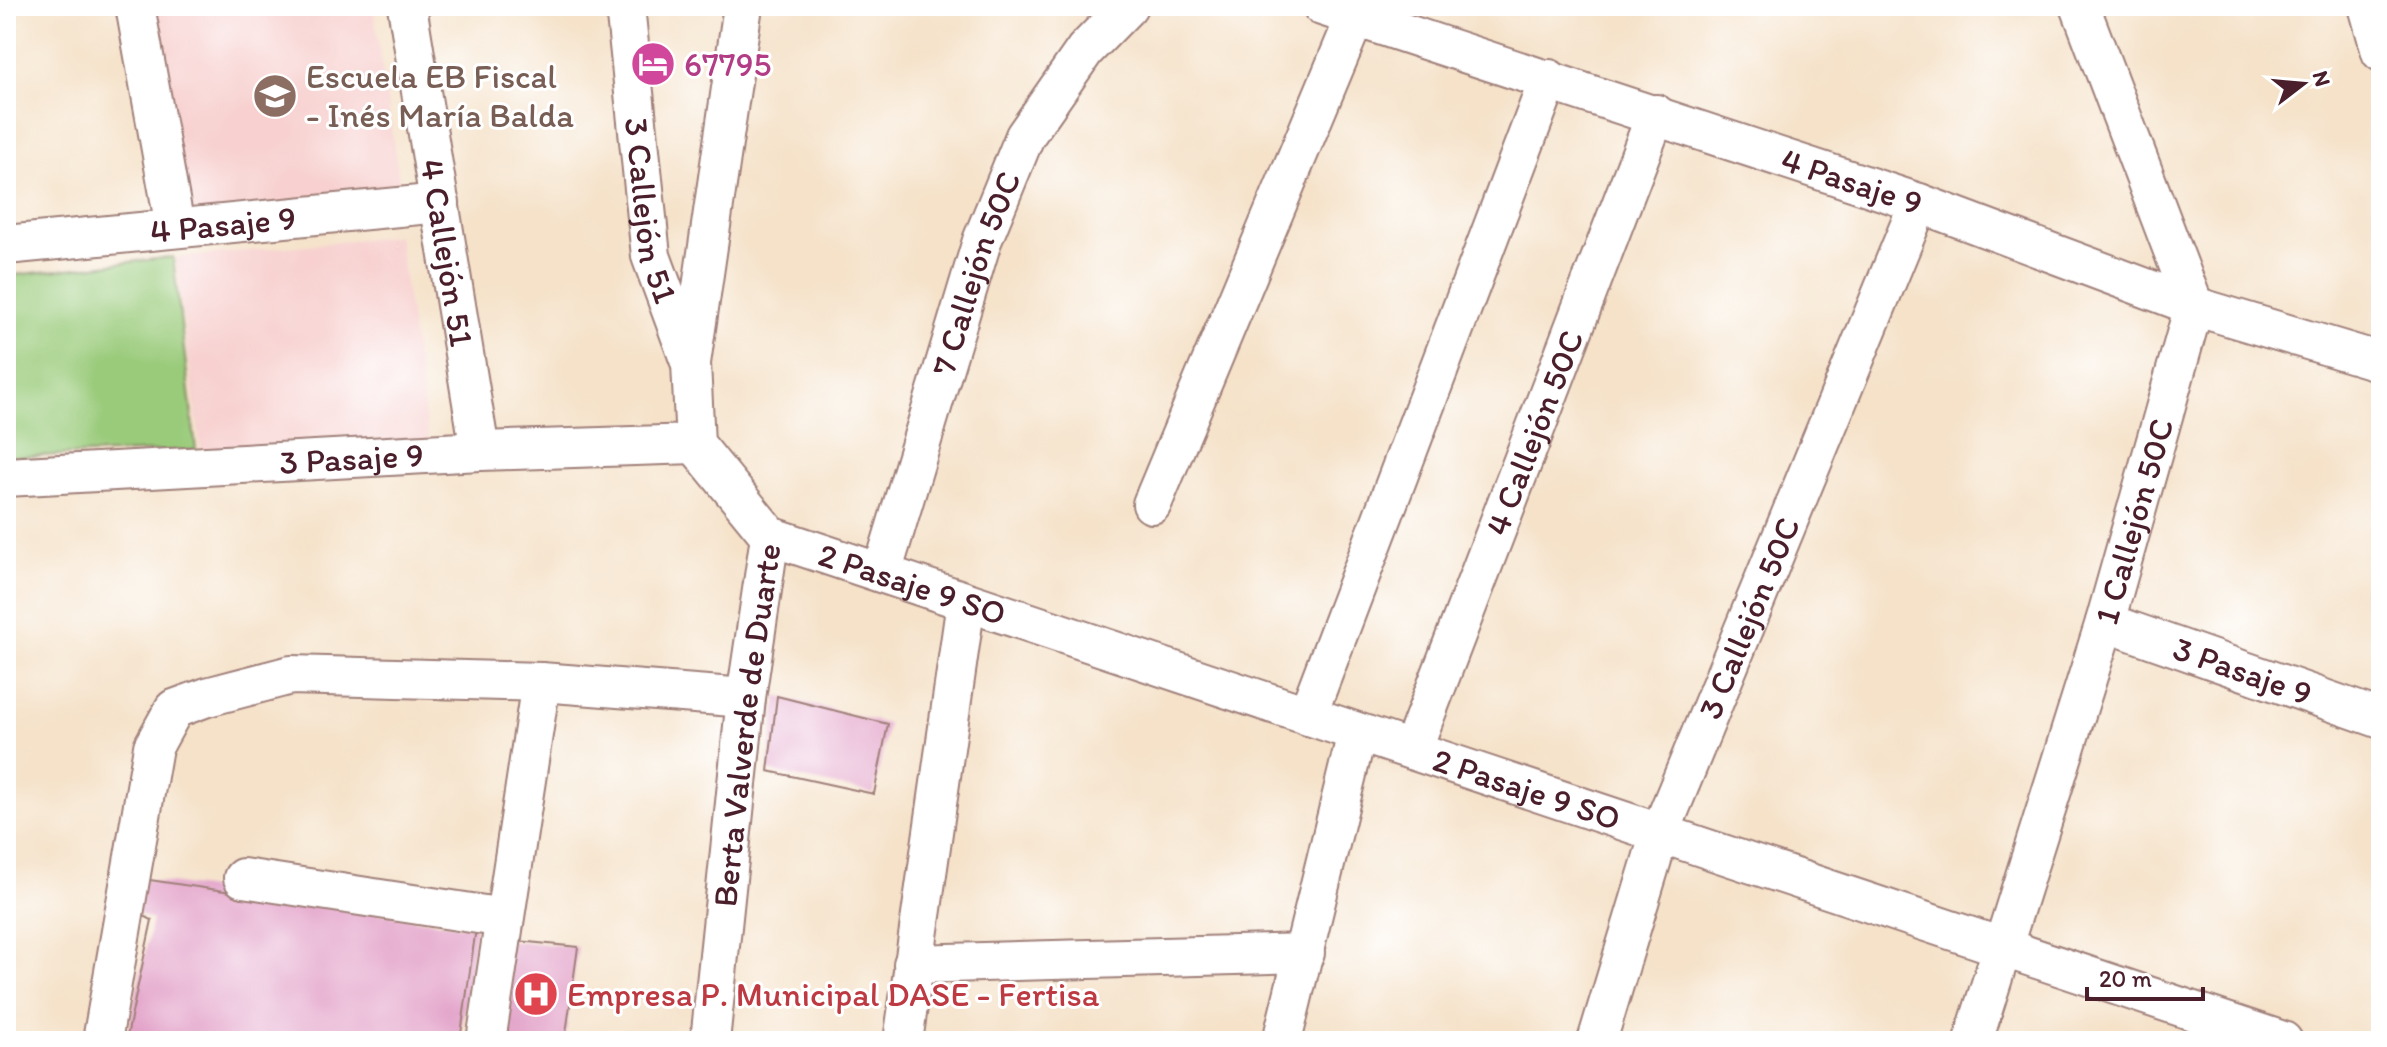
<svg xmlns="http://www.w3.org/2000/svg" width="2387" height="1047" font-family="Itim,sans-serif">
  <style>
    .built { fill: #f7d0cf }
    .green { fill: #9acb7a; stroke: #727552; stroke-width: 2 }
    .building { fill: #e3a3c9 }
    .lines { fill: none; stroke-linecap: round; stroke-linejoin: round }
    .minor-casing { stroke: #a0807a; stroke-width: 42 }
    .minor { stroke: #fff; stroke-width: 38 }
    .labels { text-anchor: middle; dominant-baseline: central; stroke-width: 6; stroke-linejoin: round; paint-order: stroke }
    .hotel-label { font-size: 34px; fill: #b23c85; stroke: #fff; text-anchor: start }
    .education-label { font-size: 34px; fill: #785e54; stroke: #fff; text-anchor: start }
    .street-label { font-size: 34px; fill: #4a1f2b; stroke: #fff }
    .health-label { font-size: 34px; fill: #be3a42; stroke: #fff; text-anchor: start }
  </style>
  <rect width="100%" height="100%" fill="#fff"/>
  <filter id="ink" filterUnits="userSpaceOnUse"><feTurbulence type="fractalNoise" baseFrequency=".0125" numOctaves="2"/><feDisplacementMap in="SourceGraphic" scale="16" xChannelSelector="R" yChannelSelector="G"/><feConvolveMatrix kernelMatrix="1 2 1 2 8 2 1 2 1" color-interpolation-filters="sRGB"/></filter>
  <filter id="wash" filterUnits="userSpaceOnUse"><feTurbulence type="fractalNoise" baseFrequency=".006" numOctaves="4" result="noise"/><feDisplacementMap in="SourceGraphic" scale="32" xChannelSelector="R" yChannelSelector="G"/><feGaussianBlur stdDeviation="1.8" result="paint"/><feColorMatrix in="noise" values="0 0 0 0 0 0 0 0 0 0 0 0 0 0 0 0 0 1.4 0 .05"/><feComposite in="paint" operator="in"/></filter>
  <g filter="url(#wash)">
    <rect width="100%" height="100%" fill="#f5e2c9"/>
    <path class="built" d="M150,6H373L400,186L181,217Z
      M398,236L429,442L201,450L176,258Z"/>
    <path class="green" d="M173,257L196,450L6,457V276Z"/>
    <g id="blocks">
      <path class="building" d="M777,696L888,724L874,794L768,771Z
        M143,879L476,928L460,1041H126L152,920L138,913Z
        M508,940L578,947L565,1041H494Z"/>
    </g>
  </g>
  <g filter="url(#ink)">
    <use href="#blocks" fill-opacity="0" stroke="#a0807a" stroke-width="2"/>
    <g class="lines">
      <g class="minor-casing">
        <g id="minor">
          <path d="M135,6L175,227"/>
          <path id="s1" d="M407,6L480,451"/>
          <path id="s2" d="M625,6L651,256L689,359"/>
          <path id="s3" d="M1322,6L1919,203L2194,306L2381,362"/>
          <path d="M2368,6L2381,52"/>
          <path id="s4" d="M6,245L440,203"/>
          <path id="s5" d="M6,477L480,451L695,444"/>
          <path d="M1152,504L1355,18"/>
          <path id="s6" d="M770,536L2283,1041"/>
          <path id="s7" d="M882,573L982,241L1025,136L1085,50L1128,6"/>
          <path id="s8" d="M2105,622L2381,719"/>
          <path d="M1307,716L1549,79"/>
          <path id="s9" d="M1412,750L1656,114"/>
          <path d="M243,878L504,918"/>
          <path d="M913,964L1305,953"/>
          <path d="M102,1041L153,747L174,709L207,697L291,675L541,682L746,698"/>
          <path d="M486,1041L541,682"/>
          <path id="s10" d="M710,1041L746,698L770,536L695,444L691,363L743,6"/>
          <path d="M903,1041L966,602"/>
          <path d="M1282,1041L1357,733"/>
          <path id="s11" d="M1597,1041L1660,833L1919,203"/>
          <path id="s12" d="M1973,1041L2105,622L2194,306L2080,6"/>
        </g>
      </g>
      <use href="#minor" class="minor"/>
    </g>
  </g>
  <defs>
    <g id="hotel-disc" transform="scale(2.3)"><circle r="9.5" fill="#d1479c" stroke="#fff"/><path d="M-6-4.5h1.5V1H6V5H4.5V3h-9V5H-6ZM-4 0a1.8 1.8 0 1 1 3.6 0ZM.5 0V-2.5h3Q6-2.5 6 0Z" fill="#fff"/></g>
    <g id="school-disc" transform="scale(2.3)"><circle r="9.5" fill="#8d6e63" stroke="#fff"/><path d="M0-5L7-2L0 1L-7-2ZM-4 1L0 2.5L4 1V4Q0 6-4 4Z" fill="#fff"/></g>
    <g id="hospital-disc" transform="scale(2.3)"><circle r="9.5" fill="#e0444e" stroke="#fff"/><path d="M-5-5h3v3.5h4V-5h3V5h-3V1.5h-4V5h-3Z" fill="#fff"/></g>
  </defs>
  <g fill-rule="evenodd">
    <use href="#hotel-disc" x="653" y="64"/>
    <use href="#school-disc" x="275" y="96"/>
    <use href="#hospital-disc" x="536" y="994"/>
  </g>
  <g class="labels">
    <g class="hotel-label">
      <text x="684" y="64">67795</text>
    </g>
    <g class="education-label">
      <text x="306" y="76">Escuela EB Fiscal<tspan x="306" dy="39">- Inés María Balda</tspan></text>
    </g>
    <g class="street-label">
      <text stroke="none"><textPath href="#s3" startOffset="558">4 Pasaje 9</textPath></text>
      <text stroke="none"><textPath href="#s2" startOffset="206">3 Callejón 51</textPath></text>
      <text stroke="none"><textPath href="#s4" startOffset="218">4 Pasaje 9</textPath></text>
      <text stroke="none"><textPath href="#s1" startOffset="250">4 Callejón 51</textPath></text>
      <text stroke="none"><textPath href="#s7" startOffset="314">7 Callejón 50C</textPath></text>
      <text stroke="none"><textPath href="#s9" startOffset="340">4 Callejón 50C</textPath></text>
      <text stroke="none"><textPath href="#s5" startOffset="346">3 Pasaje 9</textPath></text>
      <text stroke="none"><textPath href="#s12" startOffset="544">1 Callejón 50C</textPath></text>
      <text stroke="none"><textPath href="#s6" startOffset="150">2 Pasaje 9 SO</textPath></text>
      <text stroke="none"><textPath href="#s11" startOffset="450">3 Callejón 50C</textPath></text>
      <text stroke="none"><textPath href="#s8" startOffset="146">3 Pasaje 9</textPath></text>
      <text stroke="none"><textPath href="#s10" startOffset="318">Berta Valverde de Duarte</textPath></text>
      <text stroke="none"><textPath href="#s6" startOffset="798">2 Pasaje 9 SO</textPath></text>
    </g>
    <g class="health-label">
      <text x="567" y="994">Empresa P. Municipal DASE - Fertisa</text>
    </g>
  </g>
  <rect width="2387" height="1047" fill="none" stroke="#fff" stroke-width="32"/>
  <g transform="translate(2303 84) rotate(74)" stroke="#ffffff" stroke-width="6" paint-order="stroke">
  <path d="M0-6L14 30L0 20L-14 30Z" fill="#4a1f2b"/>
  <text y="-12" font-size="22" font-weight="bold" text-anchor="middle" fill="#4a1f2b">N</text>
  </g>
  <path d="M2087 987v12h116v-12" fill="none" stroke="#4a1f2b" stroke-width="4"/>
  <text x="2099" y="987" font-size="24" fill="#4a1f2b" stroke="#ffffff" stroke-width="6" paint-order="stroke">20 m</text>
</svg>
